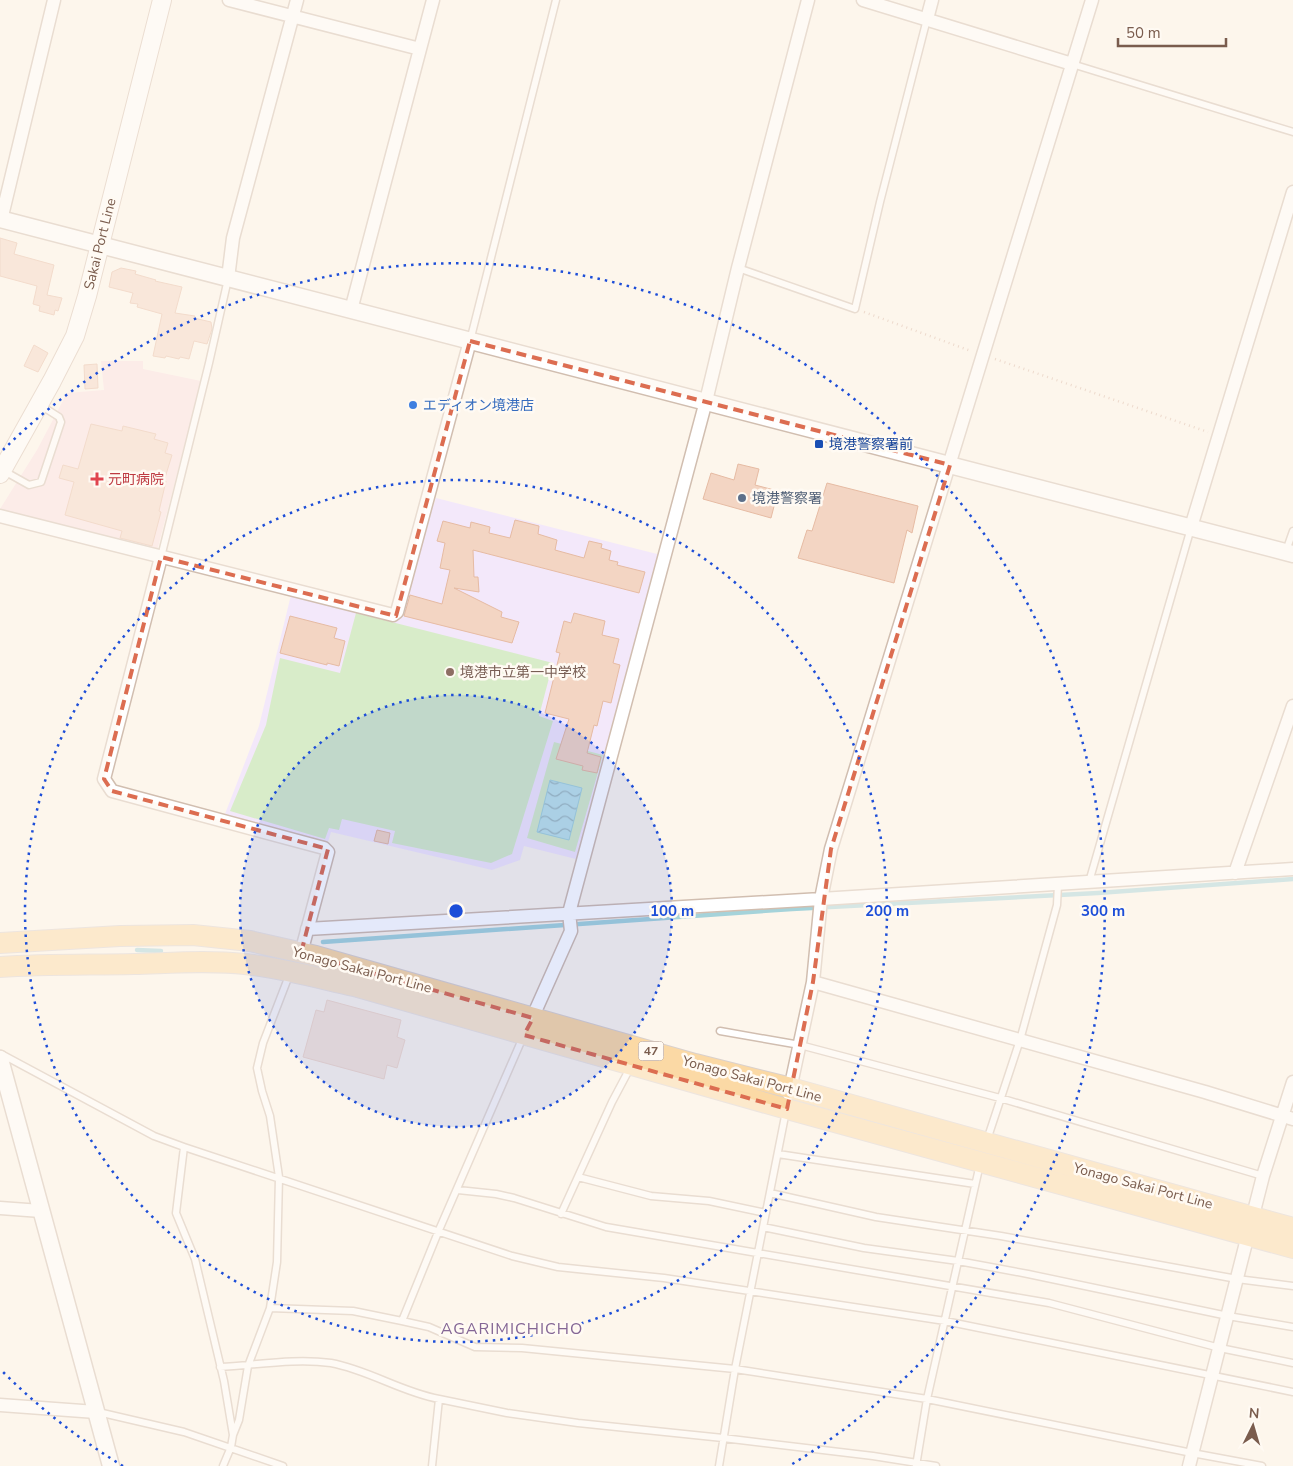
<svg xmlns="http://www.w3.org/2000/svg" width="1293" height="1466" font-family="'Nunito Sans','Noto Sans JP',sans-serif">
  <style>
    .education { fill: #f3e8fa }
    .medical { fill: #fbdfe3 }
    .pitch { fill: #d8ecc9 }
    .water { fill: url(#water-waves); stroke: #a5d3da }
    .lines { fill: none; stroke-linecap: round; stroke-linejoin: round }
    .stream { stroke: #a5d3da; stroke-width: 4.5 }
    .building { fill: #f3d5c3; stroke: #e6bba3 }
    .service-casing { stroke: #d1beb0; stroke-width: 9 }
    .minor-casing { stroke: #d1beb0; stroke-width: 15 }
    .tertiary-casing { stroke: #d1beb0; stroke-width: 19 }
    .secondary-casing { stroke: #d6c0b0; stroke-width: 20 }
    .primary-casing { stroke: #dad1cd; stroke-width: 22 }
    .path { stroke: #d9b8a5; stroke-width: 2.5; stroke-dasharray: 1 4; stroke-linecap: butt }
    .service { stroke: #fff; stroke-width: 6 }
    .minor { stroke: #fff; stroke-width: 12 }
    .tertiary { stroke: #fff; stroke-width: 16 }
    .secondary { stroke: #fff; stroke-width: 18 }
    .primary { stroke: #fbd9a5; stroke-width: 20 }
    .marked { fill: none; stroke: #dc6d51; stroke-width: 4; stroke-dasharray: 10 6; stroke-linejoin: round }
    .ring { fill: none; stroke: #1d4ed8; stroke-width: 2.5; stroke-dasharray: 2.5 5 }
    .shop-dot { fill: #3f7fe0; stroke: #fffaf3; stroke-width: 2 }
    .transit-dot { fill: #1a4fb4; stroke: #fffaf3; stroke-width: 2 }
    .health-dot { fill: #e0444e; stroke: #fffaf3; stroke-width: 2 }
    .service-dot { fill: #5c6f8a; stroke: #fffaf3; stroke-width: 2 }
    .education-dot { fill: #8d6e63; stroke: #fffaf3; stroke-width: 2 }
    .labels { text-anchor: middle; dominant-baseline: central; stroke-width: 5; stroke-linejoin: round; paint-order: stroke }
    .shield { fill: #fffaf3; stroke: #a28b7f; stroke-width: 1 }
    .shield-label { font-size: 12px; font-weight: bold; fill: #7a5c4d }
    .street-label { font-size: 14px; fill: #7a5c4d; stroke: #fffaf3 }
    .shop-label { font-size: 14px; fill: #366cbe; stroke: #fffaf3; text-anchor: start }
    .transit-label { font-size: 14px; fill: #164399; stroke: #fffaf3; text-anchor: start }
    .health-label { font-size: 14px; fill: #be3a42; stroke: #fffaf3; text-anchor: start }
    .service-label { font-size: 14px; fill: #4e5e75; stroke: #fffaf3; text-anchor: start }
    .education-label { font-size: 14px; fill: #785e54; stroke: #fffaf3; text-anchor: start }
    .quarter-label { font-size: 16px; letter-spacing: 1px; fill: #846695; stroke: #fffaf3 }
    .centre { fill: #1d4ed8; stroke: #fffaf3; stroke-width: 2.5 }
    .ring-label { font-size: 15px; text-anchor: middle; font-weight: bold; fill: #1d4ed8; stroke: #fffaf3; stroke-width: 5; stroke-linejoin: round; paint-order: stroke }
  </style>
  <defs>
    <pattern id="water-waves" width="16" height="10" patternUnits="userSpaceOnUse" patternTransform="scale(1.25)"><rect width="16" height="10" fill="#bfe3e8"/><path d="M0 5q4-4 8 0t8 0" fill="none" stroke="#a0bbbe"/></pattern>
  </defs>
  <rect width="100%" height="100%" fill="#fdf6ec"/>
  <path class="education" d="M436,498L661,555L576,859L524,846L520,860L492,870L331,832L328,842L225,814L259,726L291,595L398,618L428,507H433Z"/>
  <path class="medical" d="M101,361H143V369L201,381L157,551L0,509L37,450L67,393L104,390Z"/>
  <path class="pitch" d="M356,613L553,663L539,716L553,721L512,854L491,863L392,843L395,831L342,819L339,830L329,828L325,839L230,811L266,725L280,658L340,673Z
    M554,742L603,755L575,852L527,838Z"/>
  <path class="water" d="M550,780L582,788L569,840L537,832Z"/>
  <g class="lines">
    <path class="stream" d="M323,942L792,909L1098,893L1293,879
      M137,950L161,951"/>
  </g>
  <path class="building" d="M0,238L17,243L14,254L54,265L47,295L62,298L58,311L55,310L54,315L39,311L40,306L33,304L37,286L0,276Z
    M121,268L136,271L135,274L156,280L155,281L182,287L175,313L195,316L194,318L211,322L212,329L207,344L194,341L189,359L180,357L179,359L166,356L165,358L153,356L162,314L137,307L138,304L130,303L133,293L109,287L112,272Z
    M34,345L48,353L38,372L24,366Z
    M97,364L98,388L85,389L84,365Z
    M91,424L122,431L123,426L156,434L154,439L168,443L165,453L172,455L164,481H166L159,511L161,512L152,546L120,538L122,531L65,515L74,482L59,478L63,465L78,469Z
    M738,464L759,469L755,485L778,491L771,518L703,499L711,473L734,480Z
    M827,483L918,506L912,533L907,530L894,583L798,558L807,530L812,531Z
    M515,520L539,526L538,534L557,540L555,550L584,558L589,541L602,544L601,548L611,551L609,560L618,562L617,565L645,572L639,593L473,550L474,577H478L479,592L454,588L502,612L501,617L519,622L512,643L404,616L410,595L442,604L450,570L440,568L445,543L437,541L443,521L470,528L471,522L490,527L489,533L510,538Z
    M574,613L605,621L602,635L619,639L613,663L620,665L611,703L603,701L597,726L594,725L587,753L601,757L597,773L582,770L583,766L556,759L569,719L545,713L560,653L556,652L564,621L571,623Z
    M290,616L337,628L334,638L345,641L339,666L327,663V665L280,653Z
    M377,830L390,833L388,844L374,841Z
    M327,1000L401,1020L397,1037L405,1040L397,1068L387,1065L384,1079L303,1057L316,1010L324,1012Z"/>
  <g class="lines">
    <g class="service-casing">
      <path id="service" d="M1072,64L1293,132
        M738,268L855,309L880,202L927,19
        M470,341L556,0
        M4,471L29,485L41,482L61,422L59,417L40,405
        M1286,551L1293,531
        M161,557L209,363L228,279
        M1089,882L1191,528
        M720,1031L800,1045L1000,1098L1263,1176
        M1,1054L154,1136L184,1147L176,1213L195,1259L224,1381L233,1435L231,1447L223,1466
        M987,1140L1020,1040L1057,905L1058,884
        M184,1147L512,1256L558,1267L664,1278L945,1321L1293,1392
        M778,1154L975,1184
        M578,1177L651,1196L709,1201L766,1213
        M458,1190L496,1194L514,1198L606,1227L1049,1303L1220,1348L1293,1363
        M770,1193L876,1217L1001,1236L1237,1279L1293,1286
        M561,1214L612,1102L630,1068
        M763,1227L864,1248L958,1261L1028,1274L1228,1316L1293,1327
        M270,1308L277,1262L279,1177L270,1116L262,1091L257,1068L263,1043L290,973
        M402,1321L429,1327L475,1347L522,1348L735,1369L927,1399L1192,1453L1262,1466
        M220,1367C257,1365 295,1358 331,1363C369,1370 401,1392 439,1399L432,1466
        M439,1399L507,1413L578,1423L723,1438L873,1456L936,1466
        M98,1412L184,1432L283,1466
        M233,1435L239,1420L248,1366L270,1308L353,1311L402,1321L439,1230L523,1037
        M719,1466L735,1369L786,1111
        M916,1466L927,1399L980,1164"/>
    </g>
    <g class="minor-casing">
      <path id="minor" d="M229,0L420,49L351,310
        M863,0L1072,64
        M927,19L932,0
        M420,49L433,0
        M1,220L54,0
        M228,278L233,238L297,0
        M0,516L393,615L397,612L470,341
        M1191,527L1293,192
        M161,557L104,779L112,791L324,848L328,852L301,953
        M1235,873L1293,706
        M307,929L821,899L1293,869
        M813,982L1205,1092L1293,1119
        M530,1023L571,931L569,913L706,401L738,268L808,0
        M789,1094L813,982L821,899L831,849L1092,0
        M0,1208L41,1211
        M0,1405L96,1412
        M1189,1466L1263,1176L1293,1082"/>
    </g>
    <g class="tertiary-casing">
      <path id="tertiary" d="M0,219L1293,554
        M0,1059L111,1466"/>
    </g>
    <g class="secondary-casing">
      <path id="secondary" d="M0,474L52,381L75,336L87,296L162,0"/>
    </g>
    <g class="primary-casing">
      <path id="primary" d="M0,943L120,936L193,935L250,941L316,956L695,1064L791,1088L1293,1228
        M0,967C45,964 89,965 134,964C171,963 208,960 245,964C282,968 318,978 354,986L787,1109L1293,1248"/>
    </g>
    <path class="path" d="M864,312L971,351
      M995,359L1208,432"/>
    <use href="#service" class="service"/>
    <use href="#minor" class="minor"/>
    <use href="#tertiary" class="tertiary"/>
    <use href="#secondary" class="secondary"/>
    <use href="#primary" class="primary"/>
  </g>
  <path d="M0 0H1293V1466H0ZM470,341L950,465L831,849L813,982L787,1109L524,1035L533,1018L301,953L328,849L112,791L104,779L161,557L396,616Z" fill="#fdf6ec" fill-opacity=".55" fill-rule="evenodd"/>
  <path class="marked" d="M470,341L950,465L831,849L813,982L787,1109L524,1035L533,1018L301,953L328,849L112,791L104,779L161,557L396,616Z"/>
  <circle cx="456" cy="911" r="216" fill="#1d4ed8" fill-opacity=".12"/>
  <g class="ring">
    <circle cx="456" cy="911" r="216"/>
    <circle cx="456" cy="911" r="431"/>
    <path d="M123 1466A647 647 0 0 1 3 1372M3 450A647 647 0 1 1 789 1466"/>
  </g>
  <circle class="shop-dot" cx="413" cy="405" r="5"/>
  <rect class="transit-dot" x="814" y="439" width="10" height="10" rx="2.5"/>
  <path class="health-dot" d="M94.5 471.5h5v5h5v5h-5v5h-5v-5h-5v-5h5z"/>
  <circle class="service-dot" cx="742" cy="498" r="5"/>
  <circle class="education-dot" cx="450" cy="672" r="5"/>
  <g class="labels">
    <rect class="shield" x="638.5" y="1041.5" width="25" height="19" rx="4"/>
    <g class="shield-label">
      <text x="651" y="1051">47</text>
    </g>
    <g class="street-label">
      <text transform="translate(100 244) rotate(-76)">Sakai Port Line</text>
      <text transform="translate(362 970) rotate(15)">Yonago Sakai Port Line</text>
      <text transform="translate(752 1079) rotate(15)">Yonago Sakai Port Line</text>
      <text transform="translate(1143 1186) rotate(15)">Yonago Sakai Port Line</text>
    </g>
    <g class="shop-label">
      <text x="423" y="405">エディオン境港店</text>
    </g>
    <g class="transit-label">
      <text x="829" y="444">境港警察署前</text>
    </g>
    <g class="health-label">
      <text x="108" y="479">元町病院</text>
    </g>
    <g class="service-label">
      <text x="752" y="498">境港警察署</text>
    </g>
    <g class="education-label">
      <text x="460" y="672">境港市立第一中学校</text>
    </g>
    <g class="quarter-label">
      <text x="512" y="1329">AGARIMICHICHO</text>
    </g>
  </g>
  <circle cx="456" cy="911" r="8" class="centre"/>
  <g class="ring-label">
    <text x="672" y="916">100 m</text>
    <text x="887" y="916">200 m</text>
    <text x="1103" y="916">300 m</text>
  </g>
  <g transform="translate(1253 1426) rotate(5)" stroke="#fffaf3" stroke-width="4" paint-order="stroke">
  <path d="M0-4L9 19L0 12L-9 19Z" fill="#7a5c4d"/>
  <text y="-8" font-size="14" font-weight="bold" text-anchor="middle" fill="#7a5c4d">N</text>
  </g>
  <path d="M1118 38v8h108v-8" fill="none" stroke="#7a5c4d" stroke-width="2.5"/>
  <text x="1126" y="38" font-size="15" fill="#7a5c4d" stroke="#fffaf3" stroke-width="4" paint-order="stroke">50 m</text>
</svg>
